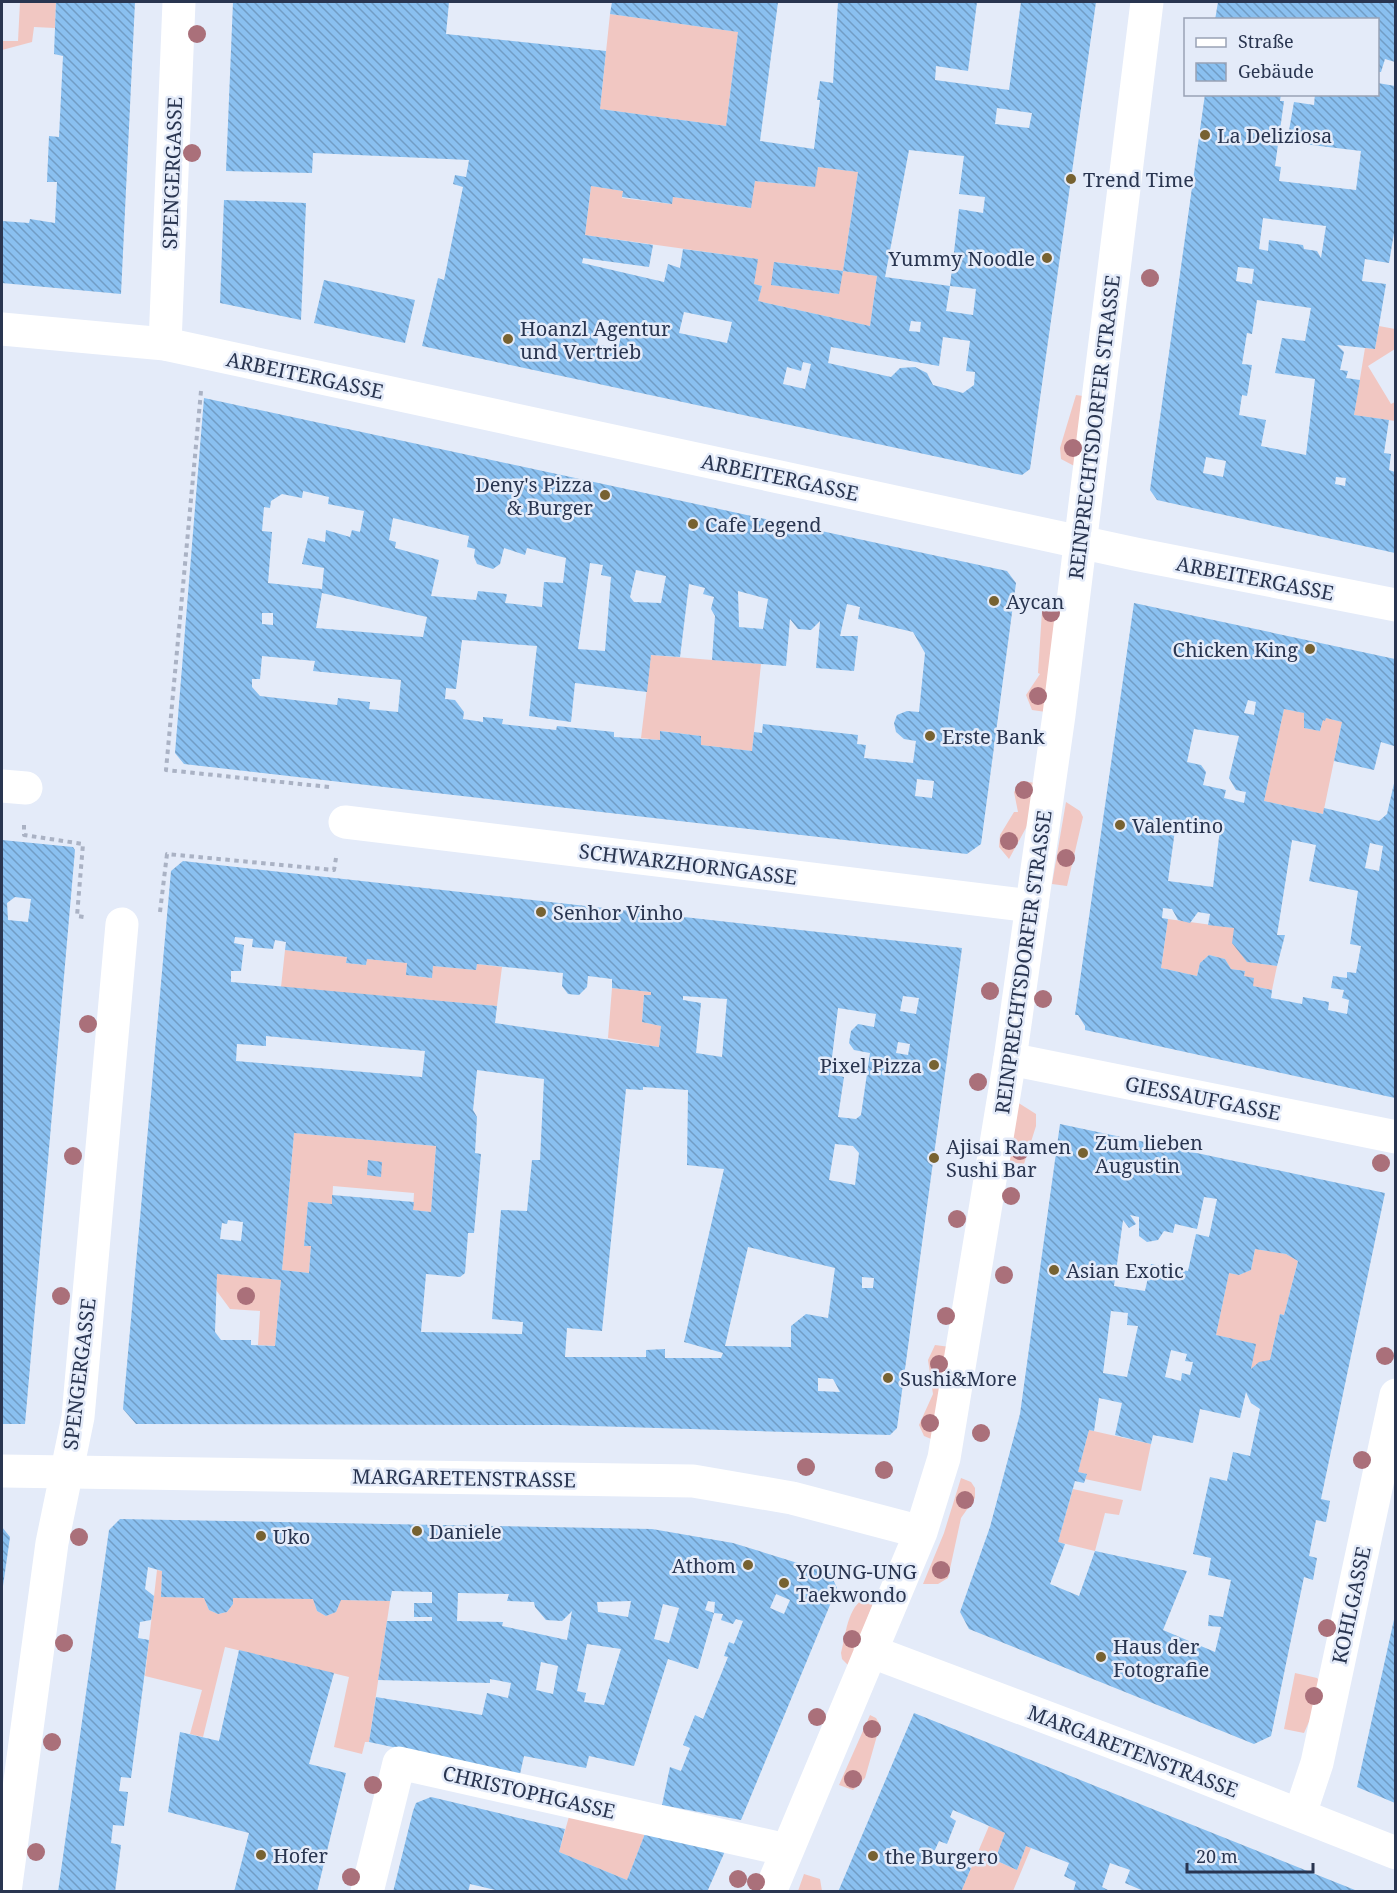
<svg xmlns="http://www.w3.org/2000/svg" width="1397" height="1893" font-family="'Noto Serif',serif">
  <style>
    .grass { fill: #f1c7c2; fill-rule: evenodd }
    .building { fill: url(#building-back-hatch); fill-rule: evenodd }
    .lines { fill: none; stroke-linecap: round; stroke-linejoin: round }
    .path { stroke: #aab2c4; stroke-width: 4; stroke-dasharray: 4.5 4.5; stroke-linecap: butt }
    .minor { stroke: #fff; stroke-width: 33 }
    .tertiary { stroke: #fff; stroke-width: 33 }
    .tree { fill: #aa707a }
    .poi-dot { fill: #776231; stroke: #e4ebf9; stroke-width: 2 }
    .labels { text-anchor: middle; dominant-baseline: central; stroke-width: 5; stroke-linejoin: round; paint-order: stroke }
    .poi-label { font-size: 20px; fill: #293550; stroke: #e4ebf9; text-anchor: start }
    .street-label { font-size: 20px; fill: #293550; stroke: #e4ebf9 }
  </style>
  <defs>
    <pattern id="building-back-hatch" width="6" height="6" patternUnits="userSpaceOnUse" patternTransform="scale(1.5)"><rect width="6" height="6" fill="#8ac0f0"/><path d="M-1 5l2 2M0 0l6 6M5-1l2 2" fill="none" stroke="#719dc5"/></pattern>
  </defs>
  <rect width="100%" height="100%" fill="#e4ebf9"/>
  <path class="grass" d="M20,2H56L55,28L34,27L32,42L2,50V41H18Z
    M610,14L738,32L726,126L600,109Z
    M818,167L858,172L843,271L877,276L870,326L758,301L762,286L754,284L757,259L585,235L591,186L623,191L622,198L671,204L673,197L750,208L755,181L814,187ZM775,262L843,271L838,294L772,285Z
    M1379,326L1395,329V349L1368,366L1391,404L1395,402V421L1354,415L1365,348L1375,349Z
    M1076,395L1090,397L1080,469L1061,459L1060,448Z
    M1061,603L1046,712L1032,710L1026,695L1040,674L1038,673L1042,611L1050,604Z
    M651,655L761,664L752,751L701,745V736L661,731L660,740L641,738Z
    M1284,709L1304,713V728L1320,731L1323,720L1326,718L1342,722L1323,814L1264,801Z
    M1021,781L1036,783L1027,826L1009,859L999,847L1000,835L1014,812H1018L1014,792Z
    M1066,802L1080,811L1083,817L1067,886L1052,884Z
    M1168,919L1234,928L1247,962L1277,966L1272,990L1253,986L1244,976L1245,971L1231,969L1225,959L1209,955L1200,963L1197,976L1161,968Z
    M285,950L347,957L346,963L366,965L367,959L407,963L406,975L431,978L433,966L476,970L477,964L502,967L497,1006L281,987Z
    M612,988L651,992V995H644L642,1022L661,1026L659,1047L608,1038Z
    M1017,1102L1036,1114V1126L1024,1164L1009,1162Z
    M294,1133L436,1146L431,1212L413,1210L414,1193L333,1186L332,1204L308,1202L304,1246H311L309,1273L282,1270Z
    M1255,1249L1286,1254L1298,1261L1284,1315L1280,1314L1270,1360L1251,1369L1255,1344L1216,1335L1229,1273L1239,1275L1251,1270Z
    M217,1274L281,1280L275,1346L258,1345L260,1311L230,1309L216,1290Z
    M935,1345L950,1347L936,1441L924,1436L919,1425L933,1394L928,1360Z
    M1089,1430L1151,1444L1141,1491L1085,1479L1087,1474L1078,1472Z
    M961,1478L971,1482L975,1488V1498L961,1518L948,1578L938,1584H923L944,1533Z
    M1073,1489L1123,1500L1119,1515L1105,1513L1095,1551L1058,1542Z
    M157,1570L162,1571L161,1597L204,1598L209,1610L218,1614L227,1612L233,1604V1598L313,1599L317,1611L326,1616L336,1612L341,1600L390,1601L369,1742H365L362,1754L334,1747L349,1677L225,1647L203,1737L190,1734L202,1690L145,1676Z
    M872,1595V1606L849,1666L842,1659L841,1653C847,1631 847,1602 872,1595Z
    M1295,1673L1317,1678L1321,1683L1319,1699L1304,1733L1284,1729Z
    M870,1715L876,1718L880,1725L865,1778L853,1790L839,1785Z
    M570,1813L646,1831L627,1880L559,1852Z
    M989,1826L1005,1833L995,1860L1017,1870L1026,1846L1031,1848L1013,1891L961,1892Z
    M804,1874L820,1879L822,1891H798Z"/>
  <path class="building" d="M56,2H135L121,294L2,283V221L29,223L30,219L55,223L57,182H47L49,136L59,137L63,56L54,54Z
    M233,2H449L446,34L606,51L600,109L726,126L738,32L610,14L612,2H778L760,141L814,149L820,100H817L820,81L833,83L838,2H977L968,71L936,66L935,80L1009,90L1021,2H1096L1030,469L1022,475L422,346L438,278L444,280L463,187L453,184L455,175L466,177L469,160L313,153L312,173L226,171ZM997,108L1032,113L1029,128L995,124ZM909,150L964,156L959,194L985,197L983,213L959,209L950,286L976,289L973,315L946,311L950,286L885,277ZM818,167L858,172L843,271L774,262L771,285L839,294L843,271L877,276L870,326L758,301L762,286L754,284L758,259L683,249L680,268L668,264L664,282L582,263L583,258L649,267L653,245L585,235L591,186L623,191L622,197L672,204L673,197L751,208L755,181L815,187ZM684,312L732,322L727,343L679,333ZM602,319L609,321L608,329L622,332L618,349L597,344ZM911,321L921,322L920,332L909,331ZM943,337L970,341L966,371L975,372L974,385L963,393L933,385L927,373L915,367L900,368L891,377L828,363L831,347L939,366ZM803,362L811,364L805,389L783,384L787,367L801,371Z
    M1218,2H1395V62L1385,59L1381,72H1378V20H1215Z
    M1378,83L1395,86V227L1389,263L1365,259L1362,281L1386,284L1375,349L1337,345L1344,352L1340,370L1348,371L1346,378L1360,380L1354,415L1389,420L1384,453L1391,454L1389,470L1395,472V553L1157,500L1150,490L1205,94H1281L1280,101H1284L1275,166L1281,167L1279,181L1356,190L1361,151L1287,142L1294,102L1314,105L1315,94H1378ZM1263,218L1326,226L1321,258L1317,251L1304,249L1303,245L1269,240L1268,251L1259,249ZM1238,267L1254,269L1252,284L1236,281ZM1257,300L1311,308L1305,341L1282,338L1275,373L1315,379L1306,455L1261,446L1266,420L1239,415L1242,395L1247,396L1252,365L1242,364L1247,333L1252,334ZM1206,457L1226,461L1223,477L1203,473ZM1336,477L1346,478L1345,486L1335,484Z
    M224,200L306,203L301,320L220,303Z
    M324,280L415,300L405,343L314,323Z
    M204,398L1007,571L1016,583L981,844L967,854L184,764L175,753ZM303,491L329,497L328,504L364,511L360,532L352,530L350,537L326,530L325,542L308,538L302,564L324,568L322,589L268,583L272,532L262,531L264,507L270,508L271,501L282,494L302,498ZM393,518L469,536L467,547L475,549L474,557L477,564L493,569L500,564L504,548L525,555L527,548L566,558L563,583L544,582L542,607L505,603L507,594L478,591L476,600L431,596L439,560L395,548L396,542L389,540ZM590,563L603,565L601,575L611,577L605,651L578,649ZM636,570L666,576L661,603L634,602L630,597ZM689,584L705,588L703,594L714,597L711,609L715,616L712,660L786,666L790,619L798,629L811,630L820,621L816,668L854,671L858,636H840L847,604L860,607L858,619L913,632L925,653L919,712L907,711L897,715L894,723L896,732L904,739L916,741L913,763L864,758L866,745L857,744L858,735L763,724L762,733L754,732L752,751L701,745V736L660,731V740L614,737V732L557,726L556,730L502,724L503,719L483,717V722L463,719L464,712L455,700L445,699L446,688L456,689L462,640L537,646L529,716L571,722L575,683L647,692L651,655L680,657ZM738,591L768,599L763,629L739,627ZM322,593L427,617L423,637L316,628ZM262,613H273V625L262,624ZM262,656L315,661L313,671L401,680L398,712L369,709L370,702L338,698L337,705L260,696L252,687V679H260ZM917,779L934,781L932,798L915,796Z
    M1134,603L1395,659V739L1394,746L1381,742L1374,770L1334,761L1342,722L1326,718L1325,721L1323,720L1320,731L1304,728V713L1284,709L1264,801L1323,814L1324,808L1379,821L1387,814L1395,779V1098L1085,1030V1026L1078,1015H1075ZM1248,700L1256,702L1254,715L1244,713ZM1194,729L1239,736L1229,778L1236,790L1246,792L1244,803L1224,798L1226,790L1203,785L1206,772L1201,765L1187,762ZM1176,823L1220,829L1213,887L1168,881ZM1292,840L1316,845L1309,881L1358,891L1350,944L1361,946L1356,973L1347,972V978L1333,976L1331,988L1344,990L1342,998L1349,1000L1347,1014L1328,1010L1329,1002L1303,997L1302,1004L1271,998L1272,990L1253,986L1254,978L1244,976L1245,971L1231,969L1225,959L1209,955L1200,963L1197,976L1161,968L1168,919L1162,918L1163,908L1172,909L1178,920L1190,923L1198,912L1210,914L1208,925L1234,928L1232,943L1247,962L1277,966L1285,935H1277ZM1370,843L1383,846L1379,871L1365,868Z
    M2,840L73,847L75,850L25,1424H2ZM15,897L31,899L28,922L8,920L7,903Z
    M183,861L962,948L897,1428L890,1435L559,1425L136,1424L123,1409L171,871ZM235,937L253,939L252,947L273,949L275,940L286,942L285,950L347,957L346,963L366,965L367,959L407,963L406,975L432,978L433,966L476,970L477,964L563,973L562,986L568,994L579,995L587,987L588,976L612,979V988L651,992V995H644L642,1022L661,1026L659,1047L495,1023L497,1006L231,982V971H241L244,945L234,943ZM683,996L727,999L722,1057L696,1053L701,1003L683,1000ZM903,996L919,998L916,1014L900,1011ZM838,1008L876,1014L874,1027L858,1024L851,1031L849,1043L854,1050L870,1053L861,1115L856,1119L838,1117L844,1077L830,1074ZM266,1036L425,1051L422,1077L236,1061L237,1044L266,1046ZM898,1042L910,1044L908,1055L896,1053ZM477,1070L544,1079L540,1160H532L527,1211L501,1210L492,1319L523,1322L522,1334L421,1332L426,1274L460,1277L465,1273L468,1233H474L481,1154L475,1153L477,1117L473,1110ZM643,1087L688,1090L687,1165L724,1169L684,1342L723,1353L721,1358H665V1349L646,1350V1357H565L567,1328L602,1331L626,1089L643,1090ZM294,1133L436,1146L431,1212L413,1210L414,1202L332,1195V1204L308,1202L304,1246H311L309,1273L282,1270ZM835,1144L853,1146L859,1153L855,1185L829,1180ZM228,1220L243,1222L241,1241L220,1239L222,1223L227,1224ZM748,1247L835,1268L828,1318L806,1314L791,1326V1347L725,1346ZM217,1274L281,1280L275,1346L251,1345V1340H221L215,1332ZM862,1277L874,1278L873,1288H862ZM818,1378L833,1379L840,1392L818,1391Z
    M1060,1124L1385,1193L1321,1499L1330,1501L1326,1522L1316,1520L1309,1556L1317,1558L1313,1580L1304,1577L1271,1736L1254,1744L969,1629L960,1612L990,1527L1020,1414ZM1204,1197L1217,1199L1209,1237L1196,1234L1188,1271L1151,1264L1145,1291L1114,1286L1123,1220L1129,1228L1136,1224L1130,1215L1139,1217V1236L1147,1242L1158,1240L1164,1231L1173,1233L1175,1224L1197,1229ZM1255,1249L1286,1254L1298,1261L1284,1315L1280,1314L1270,1360L1259,1362L1251,1369L1256,1344L1216,1335L1229,1273L1239,1275L1251,1270ZM1111,1311L1128,1313L1127,1325L1138,1326L1127,1377L1103,1373ZM1171,1350L1187,1354L1185,1361L1193,1362L1190,1375L1182,1373L1181,1381L1165,1377ZM1246,1392L1251,1403L1260,1409L1250,1456L1233,1452L1227,1481L1210,1477L1193,1554L1211,1558L1208,1575L1231,1580L1223,1617L1209,1615L1208,1626L1221,1627L1215,1652L1163,1630L1187,1571L1095,1551L1079,1596L1050,1584L1065,1544L1058,1542L1075,1481L1084,1483L1087,1474L1078,1472L1089,1430L1094,1431L1099,1398L1122,1403L1115,1435L1151,1444L1153,1435L1193,1443L1200,1409L1240,1418Z
    M368,1160L382,1162L381,1177L367,1175Z
    M120,1519L652,1529L733,1543L830,1573L837,1588L741,1820L662,1805L670,1767L681,1771L690,1748L683,1745L695,1715L703,1719L728,1657L724,1656L729,1642L734,1644L743,1621L736,1619L733,1624L721,1620L723,1614L714,1613L698,1669L668,1659L634,1766L589,1756L586,1768L524,1756L520,1774L369,1742L376,1697L482,1715L487,1693L508,1698L511,1683L490,1679V1683L378,1680L387,1621H432V1617H414V1603H432V1592L392,1591L390,1601L341,1600L336,1612L326,1616L317,1611L313,1599L233,1598V1604L227,1612L218,1614L209,1610L204,1598L161,1597L162,1571L148,1567L145,1589L154,1596L151,1620L140,1622L138,1638L149,1640L131,1778L121,1777L119,1791L128,1792L124,1826L113,1825L111,1843L121,1845L115,1892H58L109,1530ZM458,1593L509,1594L507,1601L534,1602L535,1607L546,1620L562,1621L572,1611L567,1640L502,1626L503,1622L457,1621ZM776,1594L790,1600L784,1614L770,1608ZM631,1601L628,1617L598,1612L597,1602ZM708,1601L715,1602L714,1613L705,1610ZM663,1604L679,1608L669,1643L654,1639ZM587,1644L621,1649L604,1705L584,1702L586,1693L577,1691ZM541,1662L558,1666L553,1694L536,1690Z
    M2,1527L10,1537L3,1586H2Z
    M1395,1615V1803L1357,1787Z
    M239,1650L334,1673L309,1764L346,1773L317,1892H234L249,1833L168,1812L180,1732L219,1741Z
    M914,1713L1150,1808L1360,1892H1146L1125,1883L1130,1870L1110,1863L1102,1887L1112,1892H1073L1076,1882L1064,1876L1069,1863L1026,1846L1017,1870L995,1860L1005,1833L953,1810L950,1817L956,1821L947,1844L939,1841L934,1852L971,1868L961,1892H838Z
    M431,1797L565,1829L559,1852L627,1880L646,1831L726,1849L707,1892H504L470,1884L468,1892H393L413,1811L416,1803Z"/>
  <g class="lines">
    <path class="path" d="M201,391L166,770L329,787
      M24,825V835L83,844L77,916L84,917
      M160,912L167,854L334,870L336,858"/>
    <path class="minor" d="M165,344L179,2
      M2,786L26,788
      M345,822L1032,906
      M1010,1059L1396,1137
      M1300,1814L1317,1763L1396,1395
      M5,1892L52,1543L78,1417L122,924
      M367,1892L399,1763L787,1850"/>
    <path class="tertiary" d="M2,329L165,344L1135,554L1396,605
      M2,1471L693,1481L792,1498L921,1532
      M870,1651L1170,1764L1396,1853
      M770,1892L921,1532L944,1458L1010,1059L1059,715L1147,2"/>
  </g>
  <g class="tree">
    <circle cx="197" cy="34" r="9"/>
    <circle cx="192" cy="153" r="9"/>
    <circle cx="1150" cy="278" r="9"/>
    <circle cx="1073" cy="448" r="9"/>
    <circle cx="1051" cy="613" r="9"/>
    <circle cx="1038" cy="696" r="9"/>
    <circle cx="1024" cy="790" r="9"/>
    <circle cx="1009" cy="841" r="9"/>
    <circle cx="1066" cy="858" r="9"/>
    <circle cx="990" cy="991" r="9"/>
    <circle cx="1043" cy="999" r="9"/>
    <circle cx="88" cy="1024" r="9"/>
    <circle cx="978" cy="1082" r="9"/>
    <circle cx="1020" cy="1151" r="9"/>
    <circle cx="73" cy="1156" r="9"/>
    <circle cx="1381" cy="1163" r="9"/>
    <circle cx="1011" cy="1196" r="9"/>
    <circle cx="957" cy="1219" r="9"/>
    <circle cx="1004" cy="1275" r="9"/>
    <circle cx="61" cy="1296" r="9"/>
    <circle cx="246" cy="1296" r="9"/>
    <circle cx="946" cy="1316" r="9"/>
    <circle cx="1385" cy="1356" r="9"/>
    <circle cx="939" cy="1364" r="9"/>
    <circle cx="930" cy="1423" r="9"/>
    <circle cx="981" cy="1433" r="9"/>
    <circle cx="1362" cy="1460" r="9"/>
    <circle cx="806" cy="1467" r="9"/>
    <circle cx="884" cy="1470" r="9"/>
    <circle cx="965" cy="1500" r="9"/>
    <circle cx="79" cy="1537" r="9"/>
    <circle cx="941" cy="1570" r="9"/>
    <circle cx="1327" cy="1628" r="9"/>
    <circle cx="852" cy="1639" r="9"/>
    <circle cx="64" cy="1643" r="9"/>
    <circle cx="1314" cy="1696" r="9"/>
    <circle cx="817" cy="1717" r="9"/>
    <circle cx="872" cy="1729" r="9"/>
    <circle cx="52" cy="1742" r="9"/>
    <circle cx="853" cy="1779" r="9"/>
    <circle cx="373" cy="1785" r="9"/>
    <circle cx="36" cy="1852" r="9"/>
    <circle cx="351" cy="1877" r="9"/>
    <circle cx="738" cy="1879" r="9"/>
    <circle cx="756" cy="1882" r="9"/>
  </g>
  <g class="poi-dot">
    <circle cx="1205" cy="135" r="6"/>
    <circle cx="1071" cy="179" r="6"/>
    <circle cx="1047" cy="258" r="6"/>
    <circle cx="508" cy="339" r="6"/>
    <circle cx="605" cy="495" r="6"/>
    <circle cx="693" cy="524" r="6"/>
    <circle cx="994" cy="601" r="6"/>
    <circle cx="1310" cy="649" r="6"/>
    <circle cx="930" cy="736" r="6"/>
    <circle cx="1120" cy="825" r="6"/>
    <circle cx="541" cy="912" r="6"/>
    <circle cx="934" cy="1065" r="6"/>
    <circle cx="1083" cy="1153" r="6"/>
    <circle cx="934" cy="1158" r="6"/>
    <circle cx="1054" cy="1270" r="6"/>
    <circle cx="888" cy="1378" r="6"/>
    <circle cx="417" cy="1531" r="6"/>
    <circle cx="261" cy="1536" r="6"/>
    <circle cx="748" cy="1565" r="6"/>
    <circle cx="784" cy="1583" r="6"/>
    <circle cx="1101" cy="1657" r="6"/>
    <circle cx="261" cy="1855" r="6"/>
    <circle cx="873" cy="1856" r="6"/>
  </g>
  <g class="labels">
    <g class="poi-label">
      <text x="1217" y="135">La Deliziosa</text>
      <text x="1083" y="179">Trend Time</text>
      <text x="1035" y="258" text-anchor="end">Yummy Noodle</text>
      <text x="520" y="328">Hoanzl Agentur<tspan x="520" dy="23">und Vertrieb</tspan></text>
      <text x="593" y="484" text-anchor="end">Deny's Pizza<tspan x="593" dy="23">&amp; Burger</tspan></text>
      <text x="705" y="524">Cafe Legend</text>
      <text x="1006" y="601">Aycan</text>
      <text x="1298" y="649" text-anchor="end">Chicken King</text>
      <text x="942" y="736">Erste Bank</text>
      <text x="1132" y="825">Valentino</text>
      <text x="553" y="912">Senhor Vinho</text>
      <text x="922" y="1065" text-anchor="end">Pixel Pizza</text>
      <text x="1095" y="1142">Zum lieben<tspan x="1095" dy="23">Augustin</tspan></text>
      <text x="946" y="1146">Ajisai Ramen<tspan x="946" dy="23">Sushi Bar</tspan></text>
      <text x="1066" y="1270">Asian Exotic</text>
      <text x="900" y="1378">Sushi&amp;More</text>
      <text x="429" y="1531">Daniele</text>
      <text x="273" y="1536">Uko</text>
      <text x="736" y="1565" text-anchor="end">Athom</text>
      <text x="796" y="1571">YOUNG-UNG<tspan x="796" dy="23">Taekwondo</tspan></text>
      <text x="1113" y="1646">Haus der<tspan x="1113" dy="23">Fotografie</tspan></text>
      <text x="273" y="1855">Hofer</text>
      <text x="885" y="1856">the Burgero</text>
    </g>
    <g class="street-label">
      <text transform="translate(172 173) rotate(-88)">SPENGERGASSE</text>
      <text transform="translate(305 375) rotate(12)">ARBEITERGASSE</text>
      <text transform="translate(1094 427) rotate(-83)">REINPRECHTSDORFER STRASSE</text>
      <text transform="translate(780 477) rotate(12)">ARBEITERGASSE</text>
      <text transform="translate(1255 578) rotate(11)">ARBEITERGASSE</text>
      <text transform="translate(688 864) rotate(7)">SCHWARZHORNGASSE</text>
      <text transform="translate(1023 962) rotate(-82)">REINPRECHTSDORFER STRASSE</text>
      <text transform="translate(1203 1098) rotate(11)">GIESSAUFGASSE</text>
      <text transform="translate(79 1374) rotate(-83)">SPENGERGASSE</text>
      <text transform="translate(464 1478) rotate(1)">MARGARETENSTRASSE</text>
      <text transform="translate(1351 1605) rotate(-78)">KOHLGASSE</text>
      <text transform="translate(1133 1751) rotate(21)">MARGARETENSTRASSE</text>
      <text transform="translate(529 1792) rotate(13)">CHRISTOPHGASSE</text>
    </g>
  </g>
  <rect width="1397" height="1893" fill="none" stroke="#293550" stroke-width="6"/>
  <rect x="1184" y="18" width="195" height="78" fill="#e4ebf9" stroke="#99a2b5" stroke-width="1.5"/>
  <rect x="1196" y="38" width="30" height="9" fill="#ffffff" stroke="#99a2b5" stroke-width="1.5"/>
  <text x="1238" y="48" font-size="18" fill="#293550">Straße</text>
  <rect x="1196" y="63" width="30" height="18" fill="url(#building-back-hatch)" stroke="#99a2b5" stroke-width="1.5"/>
  <text x="1238" y="78" font-size="18" fill="#293550">Gebäude</text>
  <path d="M1187 1863v9h126v-9" fill="none" stroke="#293550" stroke-width="3"/>
  <text x="1196" y="1863" font-size="18" fill="#293550" stroke="#e4ebf9" stroke-width="4.5" paint-order="stroke">20 m</text>
</svg>
